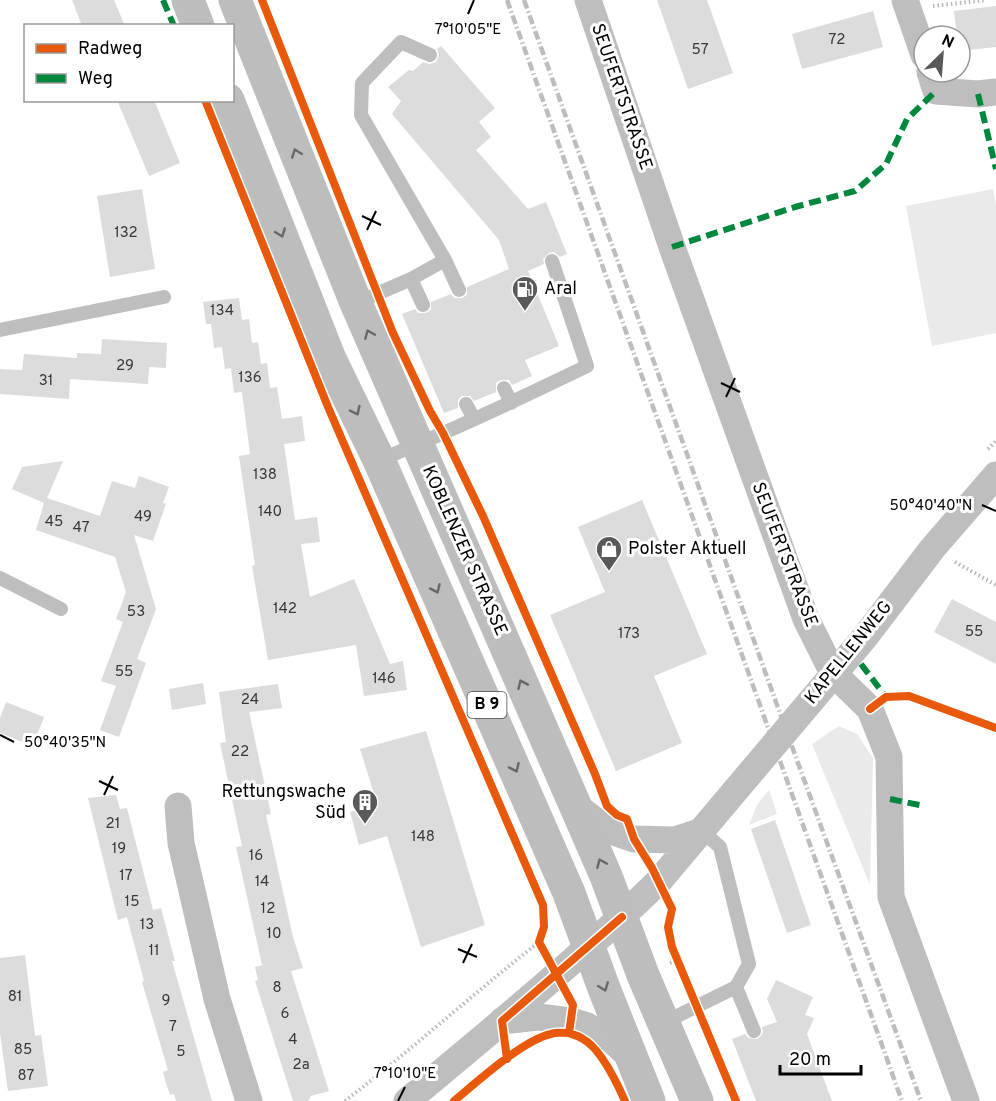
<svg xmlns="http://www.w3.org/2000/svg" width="996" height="1101" font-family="Overpass,sans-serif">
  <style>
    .grass { fill: #eaeaea }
    .building { fill: #dcdcdc }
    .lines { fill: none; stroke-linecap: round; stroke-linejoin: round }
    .path { stroke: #b8b8b8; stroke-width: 4; stroke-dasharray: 1.5 3; stroke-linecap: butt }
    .lane { stroke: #bebebe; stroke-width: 14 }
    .street { stroke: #bebebe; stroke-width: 27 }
    .primary { stroke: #bdbdbd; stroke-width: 33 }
    .rail { stroke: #bdbdbd; stroke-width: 4.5; stroke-dasharray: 9 3 1.5 3; stroke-linecap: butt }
    .quiet { stroke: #00873e; stroke-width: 6; stroke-dasharray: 12 6; stroke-linecap: butt }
    .cycleway-casing { stroke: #fff; stroke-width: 11 }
    .cycleway { stroke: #e8590c; stroke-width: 8 }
    .oneway { stroke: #686868 }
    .ticks { fill: none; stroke: #000; stroke-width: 2 }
    .labels { text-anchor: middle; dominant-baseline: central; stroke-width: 6; stroke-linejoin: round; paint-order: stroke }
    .number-label { font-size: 15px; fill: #373737 }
    .shield { fill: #fff; stroke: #4c4c4c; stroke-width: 1.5 }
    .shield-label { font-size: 16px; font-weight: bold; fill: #000 }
    .street-label { font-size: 18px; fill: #000; stroke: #fff }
    .poi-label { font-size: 18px; fill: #000; stroke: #fff; text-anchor: start }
    .ticks-label { font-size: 15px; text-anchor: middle; fill: #000; stroke: #fff; stroke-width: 6; stroke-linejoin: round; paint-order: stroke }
  </style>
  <rect width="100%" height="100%" fill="#fff"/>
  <path class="grass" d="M993,189L996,204V333L932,346L906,206Z
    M839,726L857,734L873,758L870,885L812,744Z
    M769,790L777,814L749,825L757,805Z"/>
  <path class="building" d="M72,0H114L125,26H82Z
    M657,0H707L733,73L688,89Z
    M996,6V47L960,51V36H957L954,11Z
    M873,11L883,47L802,69L792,34Z
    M441,46L495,108L479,122L491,137L476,150L528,209L546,202L567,254L560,257L554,252L549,253L543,259L544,264L528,271L559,346L525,360L532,376L512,385L509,380H501L496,383V392L474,401L470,396H462L458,400V408L444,413L402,314L415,309L418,313H426L431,310V302L451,294L454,298H462L467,295V287L509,269L499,240L392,114L401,101L388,87L409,70L413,71L423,62L430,64L436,62L439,55L437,49Z
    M117,100H154L180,163L149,176Z
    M142,189L155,269L110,277L97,196Z
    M239,298L242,320L249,319L252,343L258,342L261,364L267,363L270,388L277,387L282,419L302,416L305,441L284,444L295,520L317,517L320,542L301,544L310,597L354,579L390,664L403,661L407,690L364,696L356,645L268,660L252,566L255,565L239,456L250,454L242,392L234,393L231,368L225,369L222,347L214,348L211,324H206L203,302Z
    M102,339L167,343L166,368L149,367L148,384L70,379L69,399L0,394V369L22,370L24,354L77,358V353L101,354Z
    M63,461L47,498L100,516L112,481L135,488L139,476L169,487L163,503L166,504L153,541L134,535L156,609L137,659L146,663L119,737L100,730L116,686L101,681L123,622L116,619L126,592L115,557L36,530L44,503L12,489L22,467Z
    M642,500L707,654L654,676L682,743L616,771L550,615L605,592L578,527Z
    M952,599L996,622V664L934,632Z
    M203,683L206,704L172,710L169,689Z
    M278,684L282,708L249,712L271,814L266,815L293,937L303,968L291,971L329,1091L311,1096L308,1101H293L255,981L258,980L255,967L262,965L236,847L242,846L220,743L226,742L219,692Z
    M6,702L44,717L33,746L0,733V718Z
    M426,731L485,925L421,947L387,836L359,845L350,812L377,803L360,749Z
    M116,795L120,809L127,808L153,910L161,908L175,961H172L212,1101H176L174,1094L170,1095L166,1083L163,1072L168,1070L142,982L144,981L127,917L118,920L88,798Z
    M775,820L811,925L787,933L751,829Z
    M25,955L35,1036L41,1035L48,1086L8,1091L0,1033V958Z
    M776,980L813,997L805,1015L814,1018L807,1034L832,1101H756L732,1039L745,1034L749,1038L757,1039L761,1036L763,1032L762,1027L777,1022L767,999Z"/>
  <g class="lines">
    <path class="path" d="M933,6L986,0
      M988,449L996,441
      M955,562L996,585
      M670,963L678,960
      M345,1101C411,1050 473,994 539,942"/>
    <path class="lane" d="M430,55L401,42L362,83L361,115L445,260L459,290
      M411,279L423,305
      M356,303L411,279L445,260
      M0,330L164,297
      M504,388L511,403
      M466,404L474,419
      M379,460C450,432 519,399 587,366L552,261
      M0,578L61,609
      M736,987L754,1031
      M663,1023L736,987L749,964L720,847L702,831"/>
    <path class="street" d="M588,0L672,247L806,619L833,673L870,709L889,757L891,897L966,1101
      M905,0L924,55
      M930,72L936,91L978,94L996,92
      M178,806L181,843L217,999L249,1101
      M576,806L608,830L634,839L675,840L702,831
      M502,1021L538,1017L571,1021L587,1026L612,1040L630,1057
      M407,1101C492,1030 579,959 659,881L865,637L932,549L996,475"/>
    <path class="primary" d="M188,0L198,26
      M235,0L356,303L606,876L643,975L697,1101
      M228,100L330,359L379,460L569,893L605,991L649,1101"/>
    <path class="rail" d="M507,0L902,1101
      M524,0L786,730L921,1101"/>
    <path class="quiet" d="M163,0L174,26
      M978,94L996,169
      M672,247L795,207L855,191L886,164L907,119L936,91
      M861,664L886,697
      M890,799L924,806"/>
    <g class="cycleway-casing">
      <path id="cycleway" d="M262,0L393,333L430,411L443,433L483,516L595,774L607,806L617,815L627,819L634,839L652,868L672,909L668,927L672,947L736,1101
        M205,100L328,407L543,905L544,927L539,942L573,1005L569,1033C574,1035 579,1036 583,1039C600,1048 617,1083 625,1101
        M870,709L886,697L909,696L996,728
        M507,1059L502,1021L622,917
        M454,1101C477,1082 523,1040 551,1034C556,1032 563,1033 569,1033"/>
    </g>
    <use href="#cycleway" class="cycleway"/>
  </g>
  <defs><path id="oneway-chevron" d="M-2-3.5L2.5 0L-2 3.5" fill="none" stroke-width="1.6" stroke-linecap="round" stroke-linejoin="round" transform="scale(1.5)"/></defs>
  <g class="oneway">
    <use href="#oneway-chevron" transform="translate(296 153) rotate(-111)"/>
    <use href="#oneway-chevron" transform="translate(281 233) rotate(69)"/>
    <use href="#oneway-chevron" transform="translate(369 334) rotate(-113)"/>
    <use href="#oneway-chevron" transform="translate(356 411) rotate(64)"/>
    <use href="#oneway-chevron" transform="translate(436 589) rotate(66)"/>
    <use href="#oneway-chevron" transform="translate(522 684) rotate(-114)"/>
    <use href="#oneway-chevron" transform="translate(515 768) rotate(66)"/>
    <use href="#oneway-chevron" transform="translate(601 863) rotate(-113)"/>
    <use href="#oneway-chevron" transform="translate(604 987) rotate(69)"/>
  </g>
  <path class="ticks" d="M468,14L474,0M362,216L381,225M367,230L376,211M721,383L740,392M726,397L735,378M982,505L996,511M0,735L14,742M99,781L118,790M104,795L113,776M458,949L477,957M463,963L472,944M398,1101L405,1087"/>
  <defs>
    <g id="fuel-pin" transform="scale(1.35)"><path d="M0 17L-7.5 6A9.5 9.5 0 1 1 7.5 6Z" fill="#595959" stroke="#fff"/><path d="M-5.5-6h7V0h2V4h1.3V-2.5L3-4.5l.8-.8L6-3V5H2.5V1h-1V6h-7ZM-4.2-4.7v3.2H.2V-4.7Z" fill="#fff"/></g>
    <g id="shop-pin" transform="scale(1.35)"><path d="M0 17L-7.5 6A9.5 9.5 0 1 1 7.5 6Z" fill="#595959" stroke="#fff"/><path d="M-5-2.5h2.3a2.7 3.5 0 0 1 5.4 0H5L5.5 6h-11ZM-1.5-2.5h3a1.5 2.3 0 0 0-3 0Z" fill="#fff"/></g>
    <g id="building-pin" transform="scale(1.35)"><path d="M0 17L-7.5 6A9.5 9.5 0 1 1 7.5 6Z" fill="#595959" stroke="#fff"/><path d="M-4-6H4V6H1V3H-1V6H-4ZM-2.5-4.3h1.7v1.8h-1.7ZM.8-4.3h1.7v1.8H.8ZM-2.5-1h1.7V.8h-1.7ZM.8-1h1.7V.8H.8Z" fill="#fff"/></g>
  </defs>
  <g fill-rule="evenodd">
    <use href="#fuel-pin" x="525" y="289"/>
    <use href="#shop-pin" x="609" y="549"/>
    <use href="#building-pin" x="365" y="802"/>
  </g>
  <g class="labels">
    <g class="number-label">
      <text x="837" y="40">72</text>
      <text x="700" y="50">57</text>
      <text x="126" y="233">132</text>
      <text x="222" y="311">134</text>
      <text x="125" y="366">29</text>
      <text x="250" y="378">136</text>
      <text x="46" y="381">31</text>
      <text x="265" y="475">138</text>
      <text x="270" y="512">140</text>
      <text x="143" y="517">49</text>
      <text x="54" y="522">45</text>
      <text x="81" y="528">47</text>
      <text x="285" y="609">142</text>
      <text x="136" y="612">53</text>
      <text x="974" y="632">55</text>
      <text x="629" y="634">173</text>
      <text x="124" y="672">55</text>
      <text x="384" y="679">146</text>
      <text x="250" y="700">24</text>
      <text x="240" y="752">22</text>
      <text x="113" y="824">21</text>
      <text x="423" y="837">148</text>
      <text x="119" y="849">19</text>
      <text x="256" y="856">16</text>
      <text x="126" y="876">17</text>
      <text x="262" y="882">14</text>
      <text x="132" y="902">15</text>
      <text x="268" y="909">12</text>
      <text x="147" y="925">13</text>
      <text x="274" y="934">10</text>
      <text x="154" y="951">11</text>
      <text x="277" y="988">8</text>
      <text x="15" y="997">81</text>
      <text x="166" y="1001">9</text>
      <text x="285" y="1014">6</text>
      <text x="173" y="1027">7</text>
      <text x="293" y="1040">4</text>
      <text x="23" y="1050">85</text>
      <text x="181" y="1052">5</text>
      <text x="301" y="1065">2a</text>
      <text x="26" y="1076">87</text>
    </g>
    <rect class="shield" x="467.5" y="692" width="39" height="26" rx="4.5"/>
    <g class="shield-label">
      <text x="487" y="705">B 9</text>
    </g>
    <g class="street-label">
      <text transform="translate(621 97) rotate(71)">SEUFERTSTRASSE</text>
      <text transform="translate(464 551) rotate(66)">KOBLENZER STRASSE</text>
      <text transform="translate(784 555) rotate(69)">SEUFERTSTRASSE</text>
      <text transform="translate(849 653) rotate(-51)">KAPELLENWEG</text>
    </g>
    <g class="poi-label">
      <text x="544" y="289">Aral</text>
      <text x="628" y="549">Polster Aktuell</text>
      <text x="346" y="792" text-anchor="end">Rettungswache<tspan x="346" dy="21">Süd</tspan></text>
    </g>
  </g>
  <g class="ticks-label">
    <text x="468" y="34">7°10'05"E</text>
    <text x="931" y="510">50°40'40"N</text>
    <text x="65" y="747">50°40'35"N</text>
    <text x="405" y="1078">7°10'10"E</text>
  </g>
  <rect x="24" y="24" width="210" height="78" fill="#ffffff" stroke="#999999" stroke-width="1.5"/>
  <rect x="36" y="44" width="30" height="9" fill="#e8590c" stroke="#999999" stroke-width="1.5"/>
  <text x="78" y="54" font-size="18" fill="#000000">Radweg</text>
  <rect x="36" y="74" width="30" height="9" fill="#00873e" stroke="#999999" stroke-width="1.5"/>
  <text x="78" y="84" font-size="18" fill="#000000">Weg</text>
  <g transform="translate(942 54) rotate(25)"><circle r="28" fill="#ffffff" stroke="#999999" stroke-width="1.5"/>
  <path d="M0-4.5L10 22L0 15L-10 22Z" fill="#595959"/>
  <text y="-9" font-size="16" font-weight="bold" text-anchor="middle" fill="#000000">N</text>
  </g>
  <path d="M780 1065v9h81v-9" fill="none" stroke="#000000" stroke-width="3"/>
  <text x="789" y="1065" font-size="18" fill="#000000" stroke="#ffffff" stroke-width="4.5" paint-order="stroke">20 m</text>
</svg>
